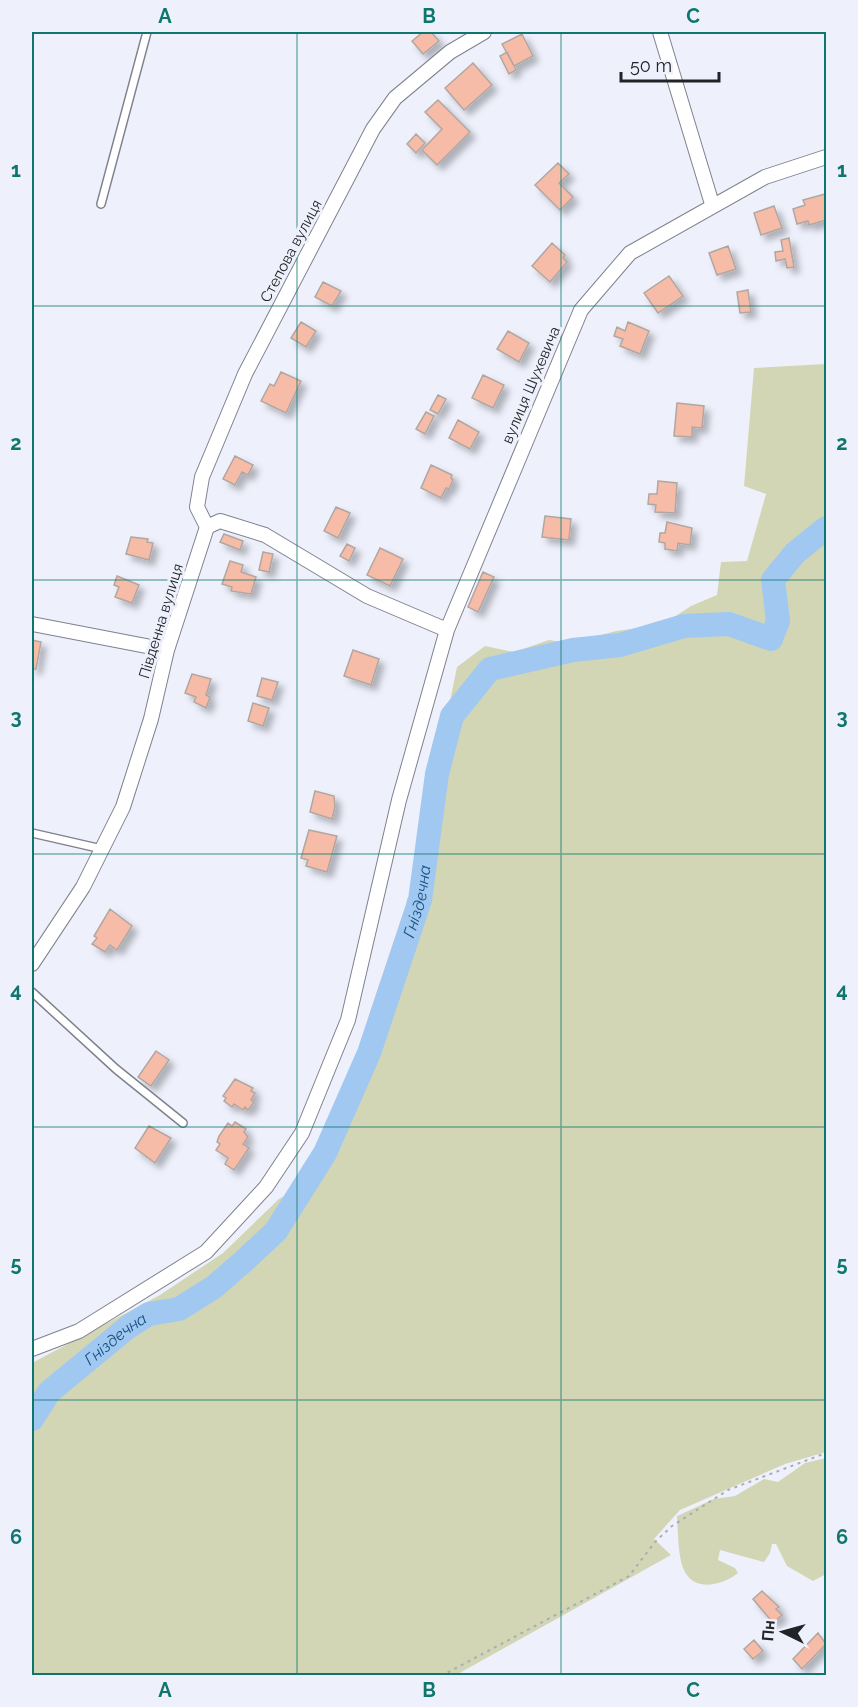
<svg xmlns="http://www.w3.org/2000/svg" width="858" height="1707" font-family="Raleway,sans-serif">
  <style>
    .green { fill: #d2d6b4 }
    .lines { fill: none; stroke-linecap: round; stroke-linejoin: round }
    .river { stroke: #a0c8f1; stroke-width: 24 }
    .building { fill: #f6bca8; stroke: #b2a6a1; stroke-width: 1.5; filter: url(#shadow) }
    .service-casing { stroke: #7f828c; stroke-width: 10 }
    .minor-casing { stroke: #7f828c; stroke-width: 16 }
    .path { stroke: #aaadb5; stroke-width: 2; stroke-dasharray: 3 4.5; stroke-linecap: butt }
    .service { stroke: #fff; stroke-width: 7 }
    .minor { stroke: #fff; stroke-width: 14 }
    .grid { fill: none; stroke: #0f766e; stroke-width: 1.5; stroke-opacity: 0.55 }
    .labels { text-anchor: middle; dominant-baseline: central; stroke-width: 6; stroke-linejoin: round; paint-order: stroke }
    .street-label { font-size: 15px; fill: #222327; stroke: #eef1fc }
    .water-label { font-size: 16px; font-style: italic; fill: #175083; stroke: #eef1fc }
    .neatline { fill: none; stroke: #0f766e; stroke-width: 2 }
    .grid-label { font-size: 20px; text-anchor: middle; font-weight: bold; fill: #0f766e }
  </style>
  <defs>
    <filter id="shadow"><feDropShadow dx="5.5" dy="5.5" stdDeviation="3" flood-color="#0004"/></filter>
  </defs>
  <rect width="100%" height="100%" fill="#eef1fc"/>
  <path class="green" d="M826,364V1452L785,1464L680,1510L654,1539L671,1555L456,1675H32V1363L160,1295L223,1253L279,1199L317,1177L357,1107L397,1001L406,963L403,927L407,899L428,867L430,836L424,819L446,784L440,750L457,667L485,646L514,652L549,640L570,643L616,631L662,625L691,606L717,595L721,562L747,561L766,494L744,486L754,368Z
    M826,1458V1574L813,1581L787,1566L776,1544H772L770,1553L764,1562L720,1550L718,1560L735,1568L738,1573C721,1586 693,1593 683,1568C678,1555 678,1531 677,1516L714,1499L735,1496L764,1479L778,1482L805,1463Z"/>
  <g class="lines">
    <path class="river" id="s1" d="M32,1419L49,1392L128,1327L149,1314L179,1309L214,1287L244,1261L276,1231L325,1153L369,1053L420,900L437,774L452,716L490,669L573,650L620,645L684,626L729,624L771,639L778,621L773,580L795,553L826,528"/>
  </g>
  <path class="building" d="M423,32H431L439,41L423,54L412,41Z
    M522,34L533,56L514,66L502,44Z
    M507,52L516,70L509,74L500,56Z
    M473,63L492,85L464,110L445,88Z
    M438,100L470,132L437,165L422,150L442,129L425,112Z
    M416,134L425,143L416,153L407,144Z
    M558,163L569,174L559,183L573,197L560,210L535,185Z
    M825,194L826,220L809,225L808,221L797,224L793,209L805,205L803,200Z
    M774,206L782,228L761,235L754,213Z
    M789,238L794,267L787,268L785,259L776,261L775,252L783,251L781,240Z
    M552,243L565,255L563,258L567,262L550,282L532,266Z
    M728,246L736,269L717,275L709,253Z
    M669,276L683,296L658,313L644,293Z
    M323,282L341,291L332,306L315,297Z
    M748,290L751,312L740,313L737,292Z
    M301,322L316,331L306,347L291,338Z
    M628,322L649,331L640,354L620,346L623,339L614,336L617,327L625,331Z
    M508,331L529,343L519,362L497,349Z
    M281,372L301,381L286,413L261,401L270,384L274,386Z
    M483,375L504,385L493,408L472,398Z
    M438,395L446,399L438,414L430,410Z
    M677,403L704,406L702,428L692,427V437L674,436Z
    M426,412L434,416L425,434L416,429Z
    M458,420L479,432L470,449L449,438Z
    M235,456L253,465L248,475L242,472L235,485L223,479Z
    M431,465L452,475L451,478L453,480L449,489L446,488L441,498L421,488Z
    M658,481L677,483L675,513L655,512L656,505L648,504L649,494H657Z
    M336,507L350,513L338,538L324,531Z
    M545,516L571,519L569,540L542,537Z
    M667,522L692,528L690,545L678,543L677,551L665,549V543L659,542L660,533H665Z
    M224,534L243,541L240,550L220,542Z
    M131,537L148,539L147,542L153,543L149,560L126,554Z
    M347,544L355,548L349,561L340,556Z
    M380,548L403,559L390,586L367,575Z
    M263,552L273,554L269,572L259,570Z
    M230,561L243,565L241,572L256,577L251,594L231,591L232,587L222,584Z
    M483,572L494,577L478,612L468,607Z
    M117,576L139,585L132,603L115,597L119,587L114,585Z
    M32,640L41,642L36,669H32Z
    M353,650L379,659L371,685L344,676Z
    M192,674L211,679L206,695L210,697L206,708L194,702L196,697L185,693Z
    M262,678L278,682L272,700L257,696Z
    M253,703L269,708L263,726L248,721Z
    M315,791L334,796L335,807L332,819L310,812Z
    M309,830L337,836L327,872L306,866L308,860L301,858Z
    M110,909L132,926L117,950L110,945L105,952L92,944L97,938L94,936Z
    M156,1051L169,1060L151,1086L138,1077Z
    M235,1079L253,1088L251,1091L255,1093L251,1100L254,1102L248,1110L245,1107L243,1110L234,1104L232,1107L224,1101L226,1098L223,1096Z
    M235,1122L246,1129L244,1132L248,1137L243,1144L249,1148L234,1170L225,1164L228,1158L216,1150L220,1144L217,1142L219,1136L228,1123L232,1126Z
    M149,1126L171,1138L155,1163L135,1148Z
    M762,1591L779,1607L776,1609L782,1615L773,1623L753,1599Z
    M818,1633L826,1644L802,1669L793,1659Z
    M754,1640L763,1651L753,1659L744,1649Z"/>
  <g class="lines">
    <g class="service-casing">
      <path id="service" d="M101,204L147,32
        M32,833L102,849
        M32,992L116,1069L183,1123"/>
    </g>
    <g class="minor-casing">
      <path id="minor" d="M660,32L712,204
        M207,527L197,507L202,477L245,374L373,129L395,98L450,52L484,32
        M32,624L167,650
        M32,964L83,887L123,807L151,719L167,650L207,527L220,521L265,535L367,596L447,630
        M32,1349L79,1331L206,1252L266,1187L302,1133L348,1020L399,800L447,630L581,310L630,253L765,177L826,157"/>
    </g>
    <path class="path" d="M441,1676L629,1576L655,1542L672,1526L728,1490L826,1453"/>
    <use href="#service" class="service"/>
    <use href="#minor" class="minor"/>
  </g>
  <path class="grid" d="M297,32V1676M561,32V1676M32,306H826M32,580H826M32,854H826M32,1127H826M32,1400H826"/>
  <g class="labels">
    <g class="street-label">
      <text transform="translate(291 251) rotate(-62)">Степова вулиця</text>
      <text transform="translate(531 385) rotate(-67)">вулиця Шухевича</text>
      <text transform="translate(161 621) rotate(-73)">Південна вулиця</text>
    </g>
    <g class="water-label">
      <text stroke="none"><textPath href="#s1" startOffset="675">Гніздечна</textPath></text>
      <text stroke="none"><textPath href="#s1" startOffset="117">Гніздечна</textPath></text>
    </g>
  </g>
  <rect width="858" height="1707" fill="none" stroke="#eef1fc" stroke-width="66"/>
  <g transform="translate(783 1632) rotate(275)" stroke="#eef1fc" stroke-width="4.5" paint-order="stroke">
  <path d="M0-4.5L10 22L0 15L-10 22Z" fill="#222327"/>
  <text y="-9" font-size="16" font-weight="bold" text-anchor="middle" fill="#222327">Пн</text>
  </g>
  <path d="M621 72v9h98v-9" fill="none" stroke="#222327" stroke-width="3"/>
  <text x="630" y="72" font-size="18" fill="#222327" stroke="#eef1fc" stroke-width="4.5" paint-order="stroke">50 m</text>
  <rect x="33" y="33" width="792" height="1641" class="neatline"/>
  <g class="grid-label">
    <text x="165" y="23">A</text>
    <text x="429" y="23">B</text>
    <text x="693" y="23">C</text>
    <text x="16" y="177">1</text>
    <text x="842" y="177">1</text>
    <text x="16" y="450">2</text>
    <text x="842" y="450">2</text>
    <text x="16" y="724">3</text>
    <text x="842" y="724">3</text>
    <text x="16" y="997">4</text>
    <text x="842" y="997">4</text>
    <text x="16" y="1271">5</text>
    <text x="842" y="1271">5</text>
    <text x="16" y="1544">6</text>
    <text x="842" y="1544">6</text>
    <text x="165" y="1697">A</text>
    <text x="429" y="1697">B</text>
    <text x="693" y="1697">C</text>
  </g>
</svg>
